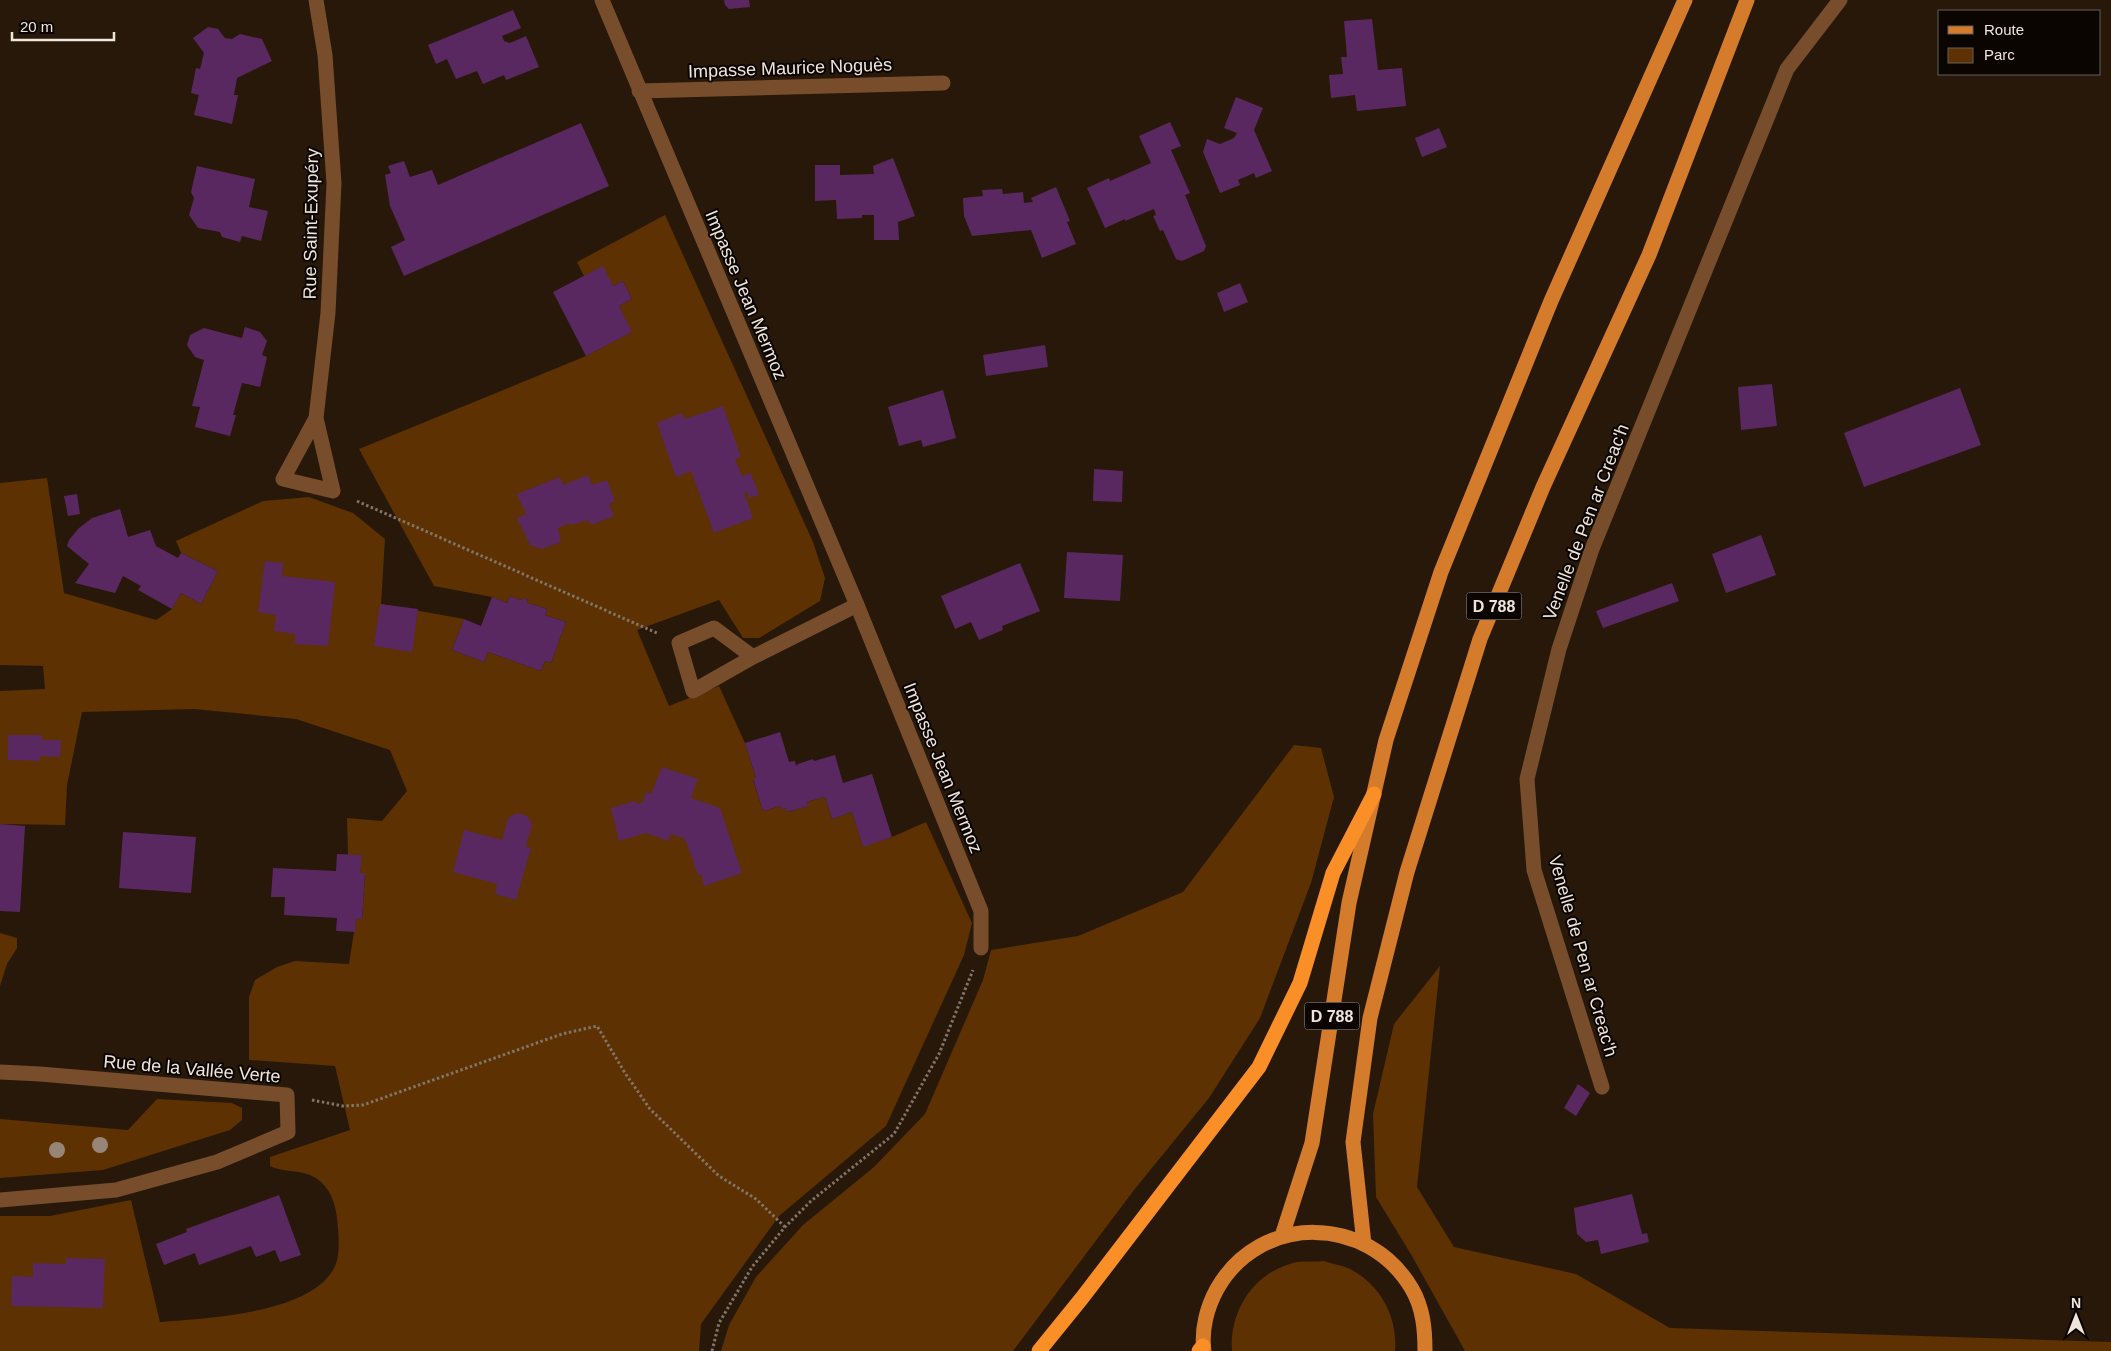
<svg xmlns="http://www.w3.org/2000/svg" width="2111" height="1351" font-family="Arial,sans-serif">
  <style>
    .green { fill: #5d3101 }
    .building { fill: #5a2860 }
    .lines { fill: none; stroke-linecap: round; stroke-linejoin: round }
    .path { stroke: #817468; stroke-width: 3; stroke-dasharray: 2.5 2.5; stroke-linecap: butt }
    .street { stroke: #774d2b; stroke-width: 15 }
    .primary { stroke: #d57c2c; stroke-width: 15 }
    .highway { stroke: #fa8e27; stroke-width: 15 }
    .tree { fill: #978677 }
    .labels { text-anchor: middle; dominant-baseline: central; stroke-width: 4; stroke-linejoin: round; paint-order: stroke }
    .shield { fill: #0b0502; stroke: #aba29b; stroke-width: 1 }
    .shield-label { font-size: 16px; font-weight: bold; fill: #f0e5dc }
    .street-label { font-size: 18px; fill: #f0e5dc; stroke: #0b0502 }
  </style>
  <rect width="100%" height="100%" fill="#27180a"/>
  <path class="green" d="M665,215L813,542L825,578L820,601L759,638H743L719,600L637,630L669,706L719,686L745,743L756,778L753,780L763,811L781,806L782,809L786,808L788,812L808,806L807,802L825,797L832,819L852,812L863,846L892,837L926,822L972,923L964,955L886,1126L779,1216L701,1324L699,1351H0V1216H50L131,1200L160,1322C207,1318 307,1314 333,1270C340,1259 339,1241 338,1229C337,1209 333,1188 314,1177C300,1169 284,1173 270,1166V1157L350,1130L335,1066L249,1060V997L255,980L277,967L295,961L349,964L356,919H362L365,874L360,873L361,855H348L347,818L382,821L407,791L390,750L296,719L194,709L82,712L67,785L65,825L0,824V691L45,689L43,666L0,665V483L47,478L64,593L156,620L172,609L181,593L201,604L218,571L181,553L176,541L263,501L309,497L353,513L385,539L381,604L464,619L452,650L484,662L488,652L541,671L545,661L551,663L566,622L545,615L547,609L528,603L526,598L520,600L510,596L507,603L492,597L434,586L359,449L586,356L631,332L619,306L632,299L623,281L613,286L584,276L577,262Z
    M1294,745L1321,748L1334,797L1311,883L1260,1018L1209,1098L1134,1190L1013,1351H721L729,1325L756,1277L803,1225L874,1167L925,1114L983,980L991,950L1078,936L1183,892Z
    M0,933L17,938V948L7,964L0,986Z
    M1440,966L1417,1187L1454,1247L1576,1274L1670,1328L2111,1342V1351H1465L1412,1256L1376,1197L1373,1114L1394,1024Z
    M157,1099L232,1103L242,1108V1120L230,1130L103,1170L0,1178V1119L128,1130Z
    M1324,1261C1332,1264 1342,1265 1350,1269C1381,1285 1398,1318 1395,1351H1232C1229,1310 1255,1271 1297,1262C1305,1261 1315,1262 1324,1261Z"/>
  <path class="building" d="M724,0H749L750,7L729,9L725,5Z
    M513,10L521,28L502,36L504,41L510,43L526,36L539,67L506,80L504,75L483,84L477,71L456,79L447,59L436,64L428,45Z
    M1372,19L1378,70L1402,68L1406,106L1357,111L1355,95L1331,98L1329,75L1343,74L1341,57H1347L1344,21Z
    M208,27L218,29L225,38L232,39L240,34L262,39L272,61L237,78L234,95H238L232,124L194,115L199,95L191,93L196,68L200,69L204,53L193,38Z
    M1236,97L1263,108L1254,130L1272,171L1256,178L1254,173L1238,180L1240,185L1220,193L1203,152L1207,139L1220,144L1234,138L1237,133L1224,128Z
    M1170,122L1181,146L1171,150L1190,193L1185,195L1206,246L1204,251L1182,261L1176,259L1163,230L1160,231L1153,216L1156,215L1154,209L1125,221V219L1105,228L1087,188L1109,178L1110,181L1151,163L1139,136Z
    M581,123L609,186L404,276L391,247L405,240L390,206L385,175L391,173L388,166L404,161L410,177L432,170L438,185Z
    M1439,128L1447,147L1422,157L1415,138Z
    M893,158L915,216L898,222L899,240H874V215H862V218L837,219L836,200L815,201V165H840V175L874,174L873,166Z
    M197,166L255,179L249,207L268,211L261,241L242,236L240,242L222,237L220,232L198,228L189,215L194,198L191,192Z
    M1056,187L1070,221L1067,222L1076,244L1042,258L1031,230L972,236L964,216L963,198L983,196L982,190L1002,189L1003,194L1023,192L1024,203L1033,202L1031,198Z
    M603,266L613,286L623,281L632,299L619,306L632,332L586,356L553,292Z
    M1240,283L1248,302L1224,312L1217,293Z
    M245,327L260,332L267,341L262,355L267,357L260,387L242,383L233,415H236L230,436L195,427L200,407L192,406L204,360L195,357L187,345L190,335L204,328L242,338Z
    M1045,345L1048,367L986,376L983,355Z
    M1772,384L1777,426L1741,430L1738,387Z
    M1960,388L1981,445L1864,487L1844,433Z
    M943,390L956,438L923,447L921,440L899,446L888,407Z
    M723,406L741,457L735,459L742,476L751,473L759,495L749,498L747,492L744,493L753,518L714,533L691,471L676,477L657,423L682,413L685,419Z
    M1094,469L1123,471L1122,502L1093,501Z
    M588,475L592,485L607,480L615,501L609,504L614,516L591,525L588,520L572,525L570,523L558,528L561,542L542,549L530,545L517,518L526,514L517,494L560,477L563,485Z
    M77,494L80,514L68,516L64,496Z
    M120,509L128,537L150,530L156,546L178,558L181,553L218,571L201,604L181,593L172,609L138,590L141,586L123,576L115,593L75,583L89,564L67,546L69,540L79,528L92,518Z
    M1761,535L1776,575L1726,593L1712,554Z
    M1067,552L1123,555L1120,601L1064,598Z
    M265,561L283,563L282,576L335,582L328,646L295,644V634L274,631L276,615L258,612Z
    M1020,563L1040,611L1002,626L1003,630L979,640L971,622L955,629L941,596Z
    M1672,583L1679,601L1603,628L1596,611Z
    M510,596L520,600L526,598L528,603L547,609L545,615L566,622L551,663L545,661L541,671L488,652L484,662L452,650L464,619L481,626L492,597L507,603Z
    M380,604L418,609L412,652L374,646Z
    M780,732L789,762L795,761L796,766L798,764L813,759L814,761L835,755L843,783L872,774L892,837L863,847L852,812L832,819L825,797L807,802L809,806L787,812L786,808L782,810L781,806L763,811L753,779L756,778L745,743Z
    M8,735H42V740H61L60,757L40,756V761L8,760Z
    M662,767L698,779L691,798L720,808L742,873L704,886L701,874L698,875L685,839L671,834L668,841L646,833L619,841L611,808L636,801L637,804L643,802L646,792L651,794Z
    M517,813L527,816L532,824L526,847L531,848L516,900L495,894L497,884L453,872L464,830L502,840L508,818Z
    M0,824L25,826L20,912L0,911Z
    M123,832L196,837L191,893L119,888Z
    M337,854L362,855L360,873H365L362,919H356L355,932L336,931L337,918L284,915L285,897H271L273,868L336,871Z
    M1578,1084L1590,1093L1576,1116L1564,1108Z
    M1632,1194L1642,1234L1647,1233L1649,1242L1601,1254L1598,1240L1586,1242L1577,1234L1574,1208Z
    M279,1195L301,1255L280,1262L275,1250L256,1257L251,1246L199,1265L195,1253L164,1265L156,1244L187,1232L186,1229Z
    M66,1258L105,1259L103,1308L11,1306L12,1276L33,1277V1263L66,1264Z"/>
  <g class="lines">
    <path class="path" d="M357,501L657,633
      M312,1100L343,1106L363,1105L562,1034L597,1026L625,1073L650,1109L719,1176L756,1199L785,1227
      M712,1351L719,1323L752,1267L785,1227L811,1201L894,1134L939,1054L973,970"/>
    <path class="street" d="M316,0L325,55L334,183L328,313L316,418L333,491L283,479L316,418
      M602,0L857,605L981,911V948
      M639,91L943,83
      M753,657L693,691L679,643L714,628L753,657L857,605
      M0,1072L40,1074L287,1095L288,1132L217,1162L116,1190L0,1200
      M1602,1087L1534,870L1527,779L1559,649L1592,549L1787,69L1840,0"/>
    <path class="primary" d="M1282,1236L1312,1143L1349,903L1386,740L1441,572L1551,301L1685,0
      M1364,1244L1353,1142L1370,1018L1407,872L1480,639L1543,487L1649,255L1747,0
      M1204,1351C1201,1330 1207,1307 1217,1289C1260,1213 1368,1214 1412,1289C1423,1308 1425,1329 1425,1351"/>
    <path class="highway" d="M1039,1351L1082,1298L1259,1067L1300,983L1333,873L1374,794
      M1199,1351L1203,1346"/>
  </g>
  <g class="tree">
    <circle cx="100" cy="1145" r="8"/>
    <circle cx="57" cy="1150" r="8"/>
  </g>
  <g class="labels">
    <g class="shield">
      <rect x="1466.5" y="592.5" width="55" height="27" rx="4"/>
      <rect x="1304.5" y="1002.5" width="55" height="27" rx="4"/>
    </g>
    <g class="shield-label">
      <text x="1494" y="606">D 788</text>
      <text x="1332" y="1016">D 788</text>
    </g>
    <g class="street-label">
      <text transform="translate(790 68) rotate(-2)">Impasse Maurice Noguès</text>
      <text transform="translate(311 224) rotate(-89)">Rue Saint-Exupéry</text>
      <text transform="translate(746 295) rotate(67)">Impasse Jean Mermoz</text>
      <text transform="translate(1586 522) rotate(-69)">Venelle de Pen ar Creac'h</text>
      <text transform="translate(943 768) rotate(68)">Impasse Jean Mermoz</text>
      <text transform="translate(1583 956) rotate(74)">Venelle de Pen ar Creac'h</text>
      <text transform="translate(192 1069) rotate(5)">Rue de la Vallée Verte</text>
    </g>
  </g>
  <rect x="1938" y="10" width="162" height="65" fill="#0b0502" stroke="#675f59"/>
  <rect x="1948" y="26" width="25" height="8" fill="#d57c2c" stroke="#675f59"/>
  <text x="1984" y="35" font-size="15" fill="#f0e5dc">Route</text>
  <rect x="1948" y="48" width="25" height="15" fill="#5d3101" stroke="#675f59"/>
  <text x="1984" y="60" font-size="15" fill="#f0e5dc">Parc</text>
  <g transform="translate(2076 1316)" stroke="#0b0502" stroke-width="4" paint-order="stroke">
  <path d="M0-4L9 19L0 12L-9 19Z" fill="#f0e5dc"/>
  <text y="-8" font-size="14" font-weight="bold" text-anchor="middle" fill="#f0e5dc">N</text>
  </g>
  <path d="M12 32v8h102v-8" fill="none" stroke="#f0e5dc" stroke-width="2.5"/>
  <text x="20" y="32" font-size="15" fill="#f0e5dc" stroke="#0b0502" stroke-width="4" paint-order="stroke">20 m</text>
</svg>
